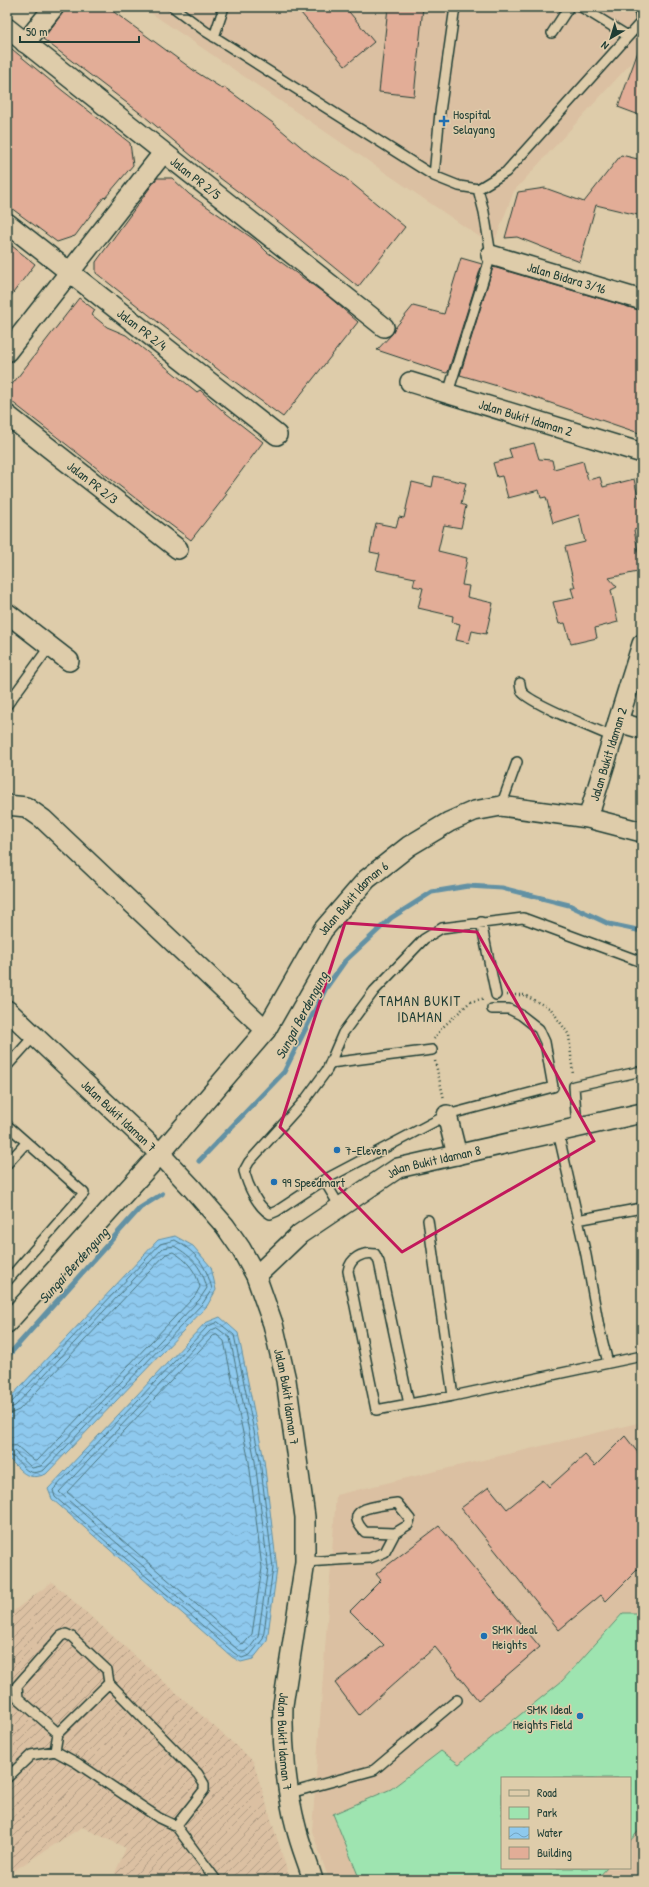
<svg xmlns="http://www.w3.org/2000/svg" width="649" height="1887" font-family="'Patrick Hand',sans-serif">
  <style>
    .built { fill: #dbc0a2; fill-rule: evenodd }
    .industrial { fill: url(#industrial-furrows) }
    .green { fill: #9ee4b0; stroke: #5e9072 }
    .water { fill: url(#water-waves); stroke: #6291a4 }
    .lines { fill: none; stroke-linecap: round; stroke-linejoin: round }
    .shore { stroke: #4b757e; stroke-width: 1 }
    .stream { stroke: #6291a4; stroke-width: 5 }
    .building { fill: #e2ad97; stroke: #1f3d34 }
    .lane-casing { stroke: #1f3d34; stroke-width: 12 }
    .street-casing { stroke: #1f3d34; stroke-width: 22 }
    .path { stroke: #1f3d34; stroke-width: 2.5; stroke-dasharray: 1 3; stroke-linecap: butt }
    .lane { stroke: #deccaa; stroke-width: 9 }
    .street { stroke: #deccaa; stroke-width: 19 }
    .marked { fill: none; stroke: #c2185b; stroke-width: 3; stroke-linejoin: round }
    .poi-dot { fill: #1f6fb2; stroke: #deccaa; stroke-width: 1.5 }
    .labels { text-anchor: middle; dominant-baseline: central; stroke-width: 3; stroke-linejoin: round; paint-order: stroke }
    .poi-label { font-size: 13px; fill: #1f3d34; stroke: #deccaa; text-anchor: start }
    .street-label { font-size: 13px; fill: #1f3d34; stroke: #deccaa }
    .neighbourhood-label { font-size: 14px; letter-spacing: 1px; fill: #1f3d34; stroke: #deccaa }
    .water-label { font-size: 14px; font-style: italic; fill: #25443d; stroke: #deccaa }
  </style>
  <defs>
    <pattern id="industrial-furrows" width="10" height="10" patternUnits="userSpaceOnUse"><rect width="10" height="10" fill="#dbc0a2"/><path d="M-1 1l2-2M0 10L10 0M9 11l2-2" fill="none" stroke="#b19d85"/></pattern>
    <pattern id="water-waves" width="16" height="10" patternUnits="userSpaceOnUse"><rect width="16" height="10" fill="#8ec9ee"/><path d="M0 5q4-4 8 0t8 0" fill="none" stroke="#73a4c2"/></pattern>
  </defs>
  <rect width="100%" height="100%" fill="#deccaa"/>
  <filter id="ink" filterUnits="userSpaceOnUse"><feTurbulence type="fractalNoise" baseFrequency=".025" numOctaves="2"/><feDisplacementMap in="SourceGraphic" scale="8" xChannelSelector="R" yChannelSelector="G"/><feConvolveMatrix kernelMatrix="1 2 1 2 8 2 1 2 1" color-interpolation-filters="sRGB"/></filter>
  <g filter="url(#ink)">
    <path class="built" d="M142,7H642V51L514,191L493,246Z
      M642,1422V1879L640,1880H329L312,1831L336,1495ZM502,1778H630V1868H502Z"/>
    <path class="industrial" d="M52,1582L253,1761L290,1880H121L115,1873L126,1848L82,1827L7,1875V1616Z"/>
    <path class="green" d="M623,1613H642V1827L630,1841V1778H502V1868H607L596,1880H360L333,1814L391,1789L441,1751L459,1764L562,1681Z"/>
    <path class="water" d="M175,1236L193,1246L211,1267L216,1290L207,1306L46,1474C26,1482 21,1470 7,1457V1401L158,1240Z
      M220,1317L238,1333L264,1460L277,1569L267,1641L253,1659L241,1662L232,1657L52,1499L48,1489L205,1323Z"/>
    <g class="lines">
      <path class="shore" d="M218,1322L234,1335L260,1460L273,1568L263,1639L250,1655L242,1658L234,1653L55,1497L53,1490L207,1327Z
        M217,1328L230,1338L255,1461L268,1568L258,1637L248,1650L243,1652L237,1649L59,1492L210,1331Z
        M217,1335L224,1341L249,1462L262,1568L252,1634L243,1645L67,1492L213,1336Z
        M7,1404L12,1402L160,1244L175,1240C197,1253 206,1265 212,1289L203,1303L44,1470C22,1480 23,1457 7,1455
        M7,1409L15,1406L163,1248L174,1246C193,1257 202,1268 207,1288L199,1300L41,1466L32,1468L14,1451L7,1450
        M7,1415L19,1410L166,1254L173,1252C187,1260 196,1271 200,1287L195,1296L37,1461H34L17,1446L7,1444"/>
      <path class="stream" d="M199,1161L284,1072L326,988L345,961L391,918L432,892L468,886L502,888L569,905L609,924L642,931
        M7,1357L140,1208L162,1194"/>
    </g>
    <path class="building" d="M67,7H107L196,72L223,89L224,87L273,123L312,156L344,177L405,227L358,287L281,224L204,166L144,116L43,39Z
      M296,7H345L374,42L345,66Z
      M388,7H423L414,96L379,92Z
      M7,45L63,91L130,143L133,165L105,198L104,197L75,236L57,242L7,205Z
      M640,46H642V116L618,107Z
      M621,155L642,160V216L596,205L580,262L517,237L505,238L518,192L545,188L584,202Z
      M157,178H172L189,194L255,240L267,252L328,296L358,322L283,417L220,371L96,273V262Z
      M7,242L35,264L7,301Z
      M461,258L482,264L448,372L446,373L377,350L392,334L395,328L413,306L444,314Z
      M493,267L642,311V434L521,393L460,375Z
      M79,298L95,310L92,315L107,327L126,335L197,392L200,390L222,410L263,442L225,493L227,494L191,540L144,505L7,398V391Z
      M534,443L539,459L552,460L554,469L583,461L588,480L600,477L603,487L634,479L638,497L642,496V528L634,530L642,571L609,578L617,587L611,590L618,622L595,628L597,638L571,644L565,623L559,624L553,602L574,598L571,588H575L565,547L585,542L579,515L553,523L546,497L541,498L539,490L508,498L502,476L497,477L493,463L512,458L509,449Z
      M434,476L466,483L461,504L466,506L461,528L444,525L438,551L467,558L462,585L469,586L467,597L493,603L486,634L472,631L469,643L456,640L460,624L452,622L453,616L418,608L423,588L413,586L415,578L376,570L380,554L370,552L376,523L396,527L399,517L404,518L412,482L432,487Z
      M625,1436L642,1458V1565L606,1601L601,1595L559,1630L461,1508L489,1487L507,1509L543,1480L549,1487L585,1455L595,1466Z
      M439,1526L540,1647L478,1700L435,1647L359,1715L335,1683L384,1645L350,1611L381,1580L376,1574Z"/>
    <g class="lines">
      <g class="lane-casing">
        <path id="lane" d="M173,7L205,31L434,176L459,186L478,189L506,172L642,21
          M581,7L628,36
          M639,7L641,22
          M552,33L569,7
          M214,37L223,10L220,7
          M434,176L440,112L455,7
          M448,393L491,255L484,212L478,189
          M520,683C520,685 521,689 522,692C530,703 597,730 613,737
          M7,705L50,646
          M501,806L517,762
          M481,922L496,995
          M492,1009H509L521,1015L539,1029L545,1042L553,1087L447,1115L324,1180L277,1211L270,1214C257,1206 248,1186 244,1171L249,1162L305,1100L327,1070L343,1033L374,991L424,939L442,928L523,918L642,962
          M330,1063L432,1050
          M7,1066L35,1035
          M7,1125L84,1193L7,1281
          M577,1128L574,1086L642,1071
          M558,1132L586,1255L599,1327L608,1363
          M7,1164L26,1143
          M324,1180L340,1207
          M428,1220L453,1396
          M577,1220L642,1208
          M409,1404L379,1262L375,1254C362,1252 350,1258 348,1271L376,1410L453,1396L642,1356
          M305,1562L370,1558L385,1552L395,1533L408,1525L410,1519L397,1503C381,1506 339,1506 365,1532L395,1533
          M58,1733L109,1683
          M55,1751L58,1733L18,1698L17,1686L61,1636L66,1634L72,1637L107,1670L109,1683L198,1774L204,1784V1790L176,1826
          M7,1778L31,1755L55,1751L77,1763L159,1818L176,1826L216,1880
          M290,1793L374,1770L457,1700"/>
      </g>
      <g class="street-casing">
        <g id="street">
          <path id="s1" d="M7,28L384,327"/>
          <path d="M25,43L54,7"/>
          <path id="s2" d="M7,223L277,435"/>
          <path id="s3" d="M491,255L642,300"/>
          <path d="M7,352L163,153"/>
          <path id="s4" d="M410,382L642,453"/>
          <path id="s5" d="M7,415L178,549"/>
          <path d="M7,613L69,661"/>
          <path d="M618,722L642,729"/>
          <path d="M7,805L26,807L43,819L266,1030"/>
          <path id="s6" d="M588,818L642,644"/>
          <path id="s7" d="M7,1010L160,1154L191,1187L225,1226L241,1249L256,1276L273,1324L286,1380L305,1517V1562L283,1705C282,1743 286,1790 296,1827C300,1845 308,1863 313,1880"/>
          <path d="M447,1115L457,1155"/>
          <path id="s8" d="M256,1276L300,1234L398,1168L642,1113"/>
          <path id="s9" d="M7,1323L160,1154L266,1030L323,930L367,879L409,846L449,822L474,811L501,806L588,818L642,832"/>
        </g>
      </g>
      <path class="path" d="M507,995H524L551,1009L569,1035L573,1075
        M434,1039L442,1028L470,1002L485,998
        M435,1061L444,1099"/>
      <use href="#lane" class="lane"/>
      <use href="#street" class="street"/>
    </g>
  </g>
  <path class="marked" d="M345,923L477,932L594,1141L402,1252L280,1127Z"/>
  <g class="poi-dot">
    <path d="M442 115h4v4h4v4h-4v4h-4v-4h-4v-4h4z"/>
    <circle cx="337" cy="1150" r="4"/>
    <circle cx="274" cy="1182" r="4"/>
    <circle cx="484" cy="1636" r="4"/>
    <circle cx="580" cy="1716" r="4"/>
  </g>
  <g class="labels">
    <g class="poi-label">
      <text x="453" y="114">Hospital<tspan x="453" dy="15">Selayang</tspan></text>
      <text x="345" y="1150">7-Eleven</text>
      <text x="282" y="1182">99 Speedmart</text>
      <text x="492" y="1629">SMK Ideal<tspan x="492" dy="15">Heights</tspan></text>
      <text x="572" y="1709" text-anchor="end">SMK Ideal<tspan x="572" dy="15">Heights Field</tspan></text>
    </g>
    <g class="street-label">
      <text stroke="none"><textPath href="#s1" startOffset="241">Jalan PR 2/5</textPath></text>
      <text stroke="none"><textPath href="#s3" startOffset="79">Jalan Bidara 3/16</textPath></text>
      <text stroke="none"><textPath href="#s2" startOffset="172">Jalan PR 2/4</textPath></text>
      <text stroke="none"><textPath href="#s4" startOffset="121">Jalan Bukit Idaman 2</textPath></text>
      <text stroke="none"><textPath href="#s5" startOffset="109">Jalan PR 2/3</textPath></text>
      <text stroke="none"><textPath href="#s6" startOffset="67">Jalan Bukit Idaman 2</textPath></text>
      <text stroke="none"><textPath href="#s9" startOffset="550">Jalan Bukit Idaman 6</textPath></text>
      <text stroke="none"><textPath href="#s7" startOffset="154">Jalan Bukit Idaman 7</textPath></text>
      <text stroke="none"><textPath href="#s8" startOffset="215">Jalan Bukit Idaman 8</textPath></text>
      <text stroke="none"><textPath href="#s7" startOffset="491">Jalan Bukit Idaman 7</textPath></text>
      <text stroke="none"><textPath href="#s7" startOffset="839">Jalan Bukit Idaman 7</textPath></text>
    </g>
    <g class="neighbourhood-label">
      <text x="420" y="1000">TAMAN BUKIT<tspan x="420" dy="16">IDAMAN</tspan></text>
    </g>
    <g class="water-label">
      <text transform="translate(301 1015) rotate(-62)">Sungai Berdengung</text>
      <text transform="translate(73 1265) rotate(-48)">Sungai Berdengung</text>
    </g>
  </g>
  <rect width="649" height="1887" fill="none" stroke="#deccaa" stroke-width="24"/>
  <rect x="12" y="12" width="625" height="1863" fill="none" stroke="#1f3d34" stroke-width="1.5" filter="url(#ink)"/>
  <rect x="501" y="1777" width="130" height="92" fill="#deccaa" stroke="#92937b"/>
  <rect x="509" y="1790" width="20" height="6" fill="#deccaa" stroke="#92937b"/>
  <text x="537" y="1797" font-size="12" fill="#1f3d34">Road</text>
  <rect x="509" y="1807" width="20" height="12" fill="#9ee4b0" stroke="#92937b"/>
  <text x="537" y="1817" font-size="12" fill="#1f3d34">Park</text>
  <rect x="509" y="1827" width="20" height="12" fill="url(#water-waves)" stroke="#92937b"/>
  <text x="537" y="1837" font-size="12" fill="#1f3d34">Water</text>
  <rect x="509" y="1847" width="20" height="12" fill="#e2ad97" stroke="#92937b"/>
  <text x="537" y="1857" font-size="12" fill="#1f3d34">Building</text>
  <g transform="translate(611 38) rotate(218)" stroke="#deccaa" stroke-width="3" paint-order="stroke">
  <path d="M0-3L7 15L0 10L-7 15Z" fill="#1f3d34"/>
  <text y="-6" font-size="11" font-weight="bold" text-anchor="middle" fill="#1f3d34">N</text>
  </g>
  <path d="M20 36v6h119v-6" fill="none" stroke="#1f3d34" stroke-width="2"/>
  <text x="26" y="36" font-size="12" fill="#1f3d34" stroke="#deccaa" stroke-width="3" paint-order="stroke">50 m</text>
</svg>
